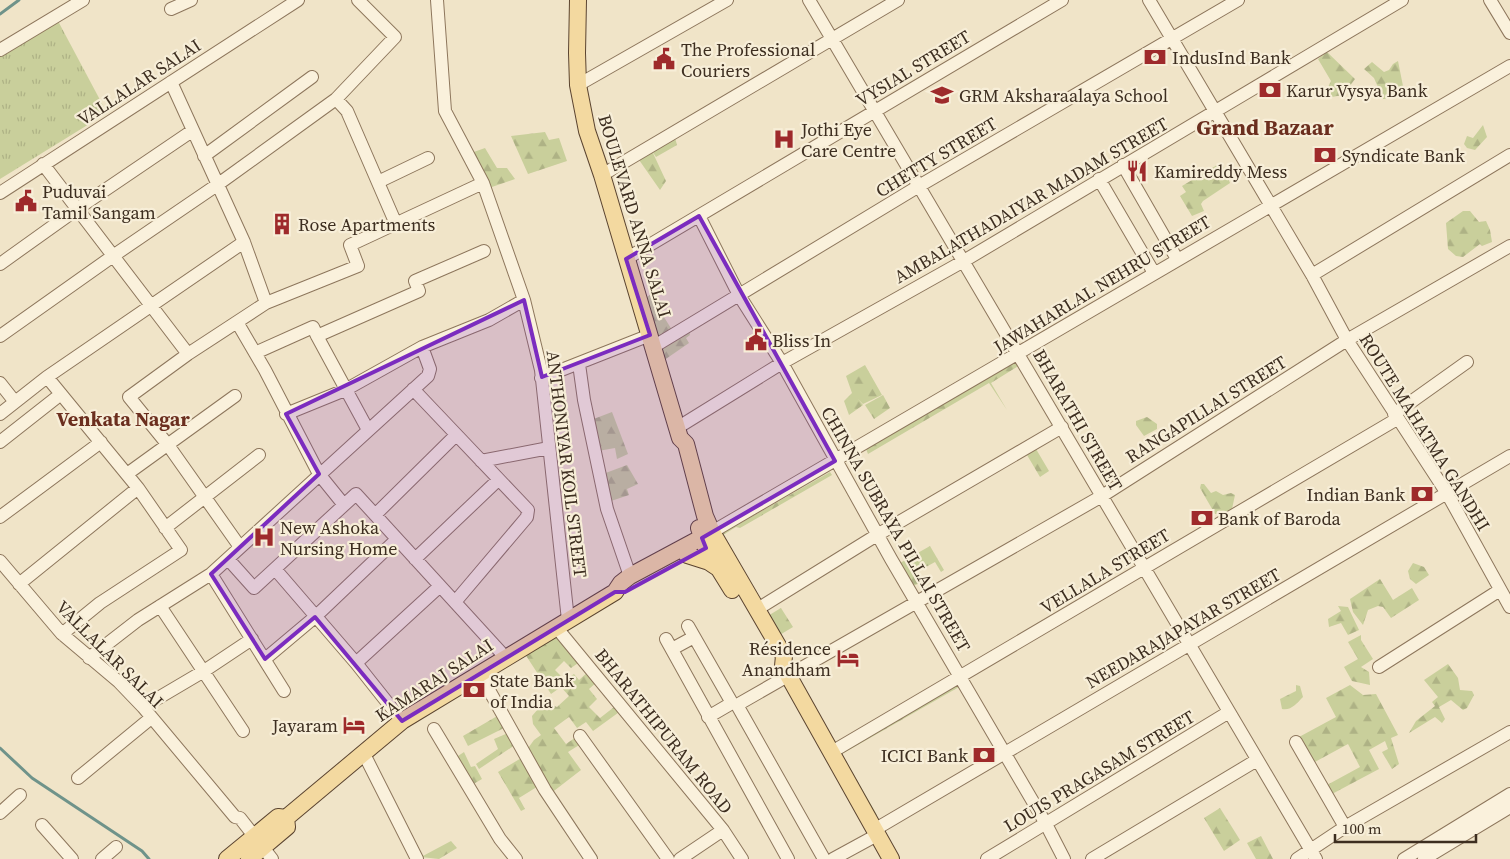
<svg xmlns="http://www.w3.org/2000/svg" width="1510" height="859" font-family="'Source Serif 4',serif">
  <style>
    .grass { fill: url(#grass-tufts) }
    .forest { fill: url(#forest-firs) }
    .lines { fill: none; stroke-linecap: round; stroke-linejoin: round }
    .stream { stroke: #6f938a; stroke-width: 3 }
    .minor-casing { stroke: #8d765c; stroke-width: 14 }
    .major-casing { stroke: #5b4430; stroke-width: 18 }
    .minor { stroke: #faf1dc; stroke-width: 12 }
    .major { stroke: #f3d9a0; stroke-width: 16 }
    .marked { fill: #7b2cbf; fill-opacity: 0.2; stroke: #7b2cbf; stroke-width: 4; stroke-linejoin: round }
    .labels { text-anchor: middle; dominant-baseline: central; stroke-width: 4.5; stroke-linejoin: round; paint-order: stroke }
    .poi-label { font-size: 18px; fill: #3d2e20; stroke: #f7eed8; text-anchor: start }
    .street-label { font-size: 18px; fill: #3d2e20; stroke: #f7eed8 }
    .quarter-label { font-size: 20px; font-weight: bold; fill: #6b2e1e; stroke: #f7eed8 }
    .district-label { font-size: 22px; font-weight: bold; fill: #6b2e1e; stroke: #f7eed8 }
  </style>
  <defs>
    <pattern id="grass-tufts" width="24" height="20" patternUnits="userSpaceOnUse" patternTransform="scale(1.25)"><rect width="24" height="20" fill="#c9cf9b"/><path d="M3 7l-1-3M5 7V3M7 7l1-3M15 17l-1-3M17 17v-4M19 17l1-3" fill="none" stroke="#aeb285"/></pattern>
    <pattern id="forest-firs" width="22" height="20" patternUnits="userSpaceOnUse" patternTransform="scale(1.25)"><rect width="22" height="20" fill="#c9cf9b"/><path d="M5 1l3.5 6h-7zM16 11l3.5 6h-7z" fill="#aeb285"/></pattern>
  </defs>
  <rect width="100%" height="100%" fill="#f0e4c8"/>
  <path class="grass" d="M58,21L107,113L0,179V57Z"/>
  <path class="forest" d="M1327,52L1355,79L1343,95L1332,97L1328,87L1331,81L1318,59Z
    M1372,62L1384,72L1389,70L1393,64L1398,61L1403,86L1407,89L1392,99H1383L1374,78L1364,69Z
    M1483,125L1487,137L1475,150L1467,148L1464,144L1467,136L1473,138Z
    M545,132L549,140L559,138L567,161L528,174L511,136Z
    M674,134L677,145L656,157L652,151L666,181L660,190L637,157Z
    M485,148L497,168H507L515,179L489,188L471,153Z
    M1222,162L1230,183L1203,201L1201,204L1204,211L1192,216L1180,196L1186,192L1182,186Z
    M1463,211H1470L1479,222L1486,221L1490,230L1492,242L1482,246L1480,244L1463,257L1456,256L1448,249L1446,223Z
    M650,295L674,333L653,346L640,302Z
    M688,327L690,335L686,338L689,343L660,363L654,347Z
    M1017,361L1020,365L991,383L1007,410L989,383L868,454L866,449Z
    M865,365L882,395L863,404L858,399L863,405L849,415L844,401L852,393L846,376Z
    M883,395L890,408L874,419L865,405Z
    M612,412L628,454L617,459L615,448L598,451L591,420Z
    M1147,417L1157,424V429L1144,436L1136,425V421Z
    M1036,449L1049,471L1040,477L1027,455Z
    M627,465L638,484L627,489L629,495L611,501L603,474Z
    M830,472L832,475L740,528L736,527L723,535L724,537L718,536Z
    M1201,484H1204L1211,493L1216,491L1223,495L1231,493L1235,495L1232,509L1220,517L1221,514H1215L1200,488Z
    M930,546L944,570L941,572L935,562L915,573L920,583L913,586L900,563Z
    M1413,563L1424,567L1429,575L1416,584L1410,579L1408,571Z
    M1380,579L1393,600L1412,588L1419,600L1391,618L1383,607L1378,606L1368,610L1363,625L1353,612L1350,599Z
    M1338,606L1348,607L1359,630L1348,635L1341,623L1329,627L1328,619L1341,611Z
    M781,608L793,627L778,636L766,617Z
    M555,630L581,661L571,668L564,661L555,670L565,680L574,674L579,680L590,670L598,681L589,689L597,699L589,707L600,718L618,704L622,710L593,731L586,722L577,728L569,717L554,728L566,744L579,735L584,742L568,752L581,770L550,794L526,751L534,740L541,735L533,724L532,716L538,709L550,704L557,707L569,696L561,687L551,694L523,651Z
    M1361,635V640L1373,659L1361,667L1369,672L1370,685L1352,681L1344,667L1358,659L1348,642Z
    M1448,664L1458,678L1460,690L1472,691L1474,695L1467,708L1463,710L1451,700L1439,707L1445,719L1442,723L1435,717L1409,733L1416,721L1435,706L1432,702L1438,697L1424,680Z
    M958,685L959,687L842,754L877,815L875,816L839,754Z
    M1296,685L1300,686L1303,697C1297,703 1291,711 1282,709L1280,699L1296,691Z
    M1350,685L1363,695L1376,694L1398,735L1391,738L1399,764L1392,769L1382,752L1388,749L1385,741L1369,750L1379,769L1332,794L1327,785L1360,767L1348,744L1313,763L1299,737L1336,717L1326,698Z
    M499,715L506,727L468,746L463,736Z
    M508,733L515,745L479,769L476,764L498,749L494,739Z
    M464,752L471,767L475,766L482,779L470,786L455,758Z
    M523,757L540,785L519,798L525,809L521,811L498,772Z
    M1220,808L1240,840L1224,851L1204,818Z
    M1261,836L1273,859H1256L1247,843Z
    M451,841L457,848L439,859L421,857Z"/>
  <g class="lines">
    <path class="stream" d="M0,14L19,0
      M0,748L32,778L142,851L149,859"/>
    <g class="minor-casing">
      <path id="minor" d="M437,0L445,111L483,183L524,300L541,370L568,620
        M809,0L1316,859
        M1149,0L1312,275L1347,340L1448,495L1510,607
        M1490,0L1510,33
        M171,9L191,0
        M0,50L83,0
        M171,82L244,242L266,303
        M578,85L727,0
        M336,99L347,111L396,224
        M204,156L312,77
        M43,164L188,354
        M1123,165L1177,259
        M602,175L898,0
        M1099,179L1154,273
        M378,182L428,158
        M0,193L298,0
        M699,216L739,295L782,363L891,559L1046,824L1064,859
        M626,259L1062,0
        M0,264L77,209L192,131
        M1312,275L1510,155
        M237,322L265,370L319,474L344,505
        M0,336L113,256L217,185L336,99L395,37L358,0
        M317,336L368,430
        M653,347L919,186L1238,0
        M255,353L313,327L317,336L419,291L415,281L484,251
        M579,364L584,400L607,509L630,576
        M47,377L138,488L181,550L100,603L62,634
        M541,378L650,335
        M0,383L15,402
        M413,389L528,510L527,517L455,602
        M0,414L47,377L244,242
        M286,414L345,390L422,347L489,320L524,300
        M1394,414L1467,362
        M677,428L782,363L962,262L1402,0
        M0,442L61,394
        M481,461L549,448
        M127,474L235,396
        M375,515L456,435
        M0,517L101,442
        M165,528L259,455
        M712,532L1510,66
        M240,547L168,445L129,397L188,354L266,303L358,266L350,245L483,183
        M228,559L254,588L356,494L506,658
        M415,559L498,480
        M0,561L62,634L119,682L143,707L235,817L240,818L272,859
        M275,569L356,663L402,721
        M211,574L284,691
        M19,584L138,488
        M160,606L243,731
        M756,610L877,535L1062,427
        M688,626L732,703L737,705L824,859
        M556,627L723,830L742,859
        M666,639L788,859
        M672,649L694,637
        M89,658L138,620L211,574L428,376L430,369L422,347
        M265,659L315,617L397,539
        M356,663L440,586
        M1379,667L1500,590
        M480,674L545,790L591,859
        M737,705L1102,496L1347,340L1510,246
        M143,707L204,671L252,639
        M708,717L732,703
        M434,729L500,839L516,859
        M580,736L668,859
        M1296,742L1345,827
        M363,752L417,859
        M830,753L1397,419
        M78,778L151,718
        M0,813L20,795
        M42,825L72,859
        M874,830L1510,456
        M102,859L116,847
        M680,859L723,830
        M833,859L877,835
        M987,859L1229,712
        M1092,859L1257,760
        M1297,859L1345,827L1510,732
        M1404,859L1510,794
        M1424,859L1510,807"/>
    </g>
    <g class="major-casing">
      <path id="major" d="M578,0L577,53L578,85L587,131L602,175L677,428L680,438L686,444L705,516L712,532L784,656L783,666L891,859
        M699,528L706,548L732,590
        M687,555L709,562L718,568
        M227,859L278,817L286,818L402,721L615,592L621,583L630,576L712,532
        M249,859L287,827L286,818"/>
    </g>
    <use href="#minor" class="minor"/>
    <use href="#major" class="major"/>
  </g>
  <path class="marked" d="M699,216L835,461L702,538L706,548L625,592H615L402,721L315,617L265,659L211,574L319,474L286,414L524,300L542,377L650,335L626,259Z"/>
  <defs>
    <g id="bank-bare" transform="scale(1.725)"><path d="M-6-4H6V4H-6ZM0-2.3a2.3 2.3 0 1 0 0 4.6a2.3 2.3 0 1 0 0-4.6Z" fill="#9e2a2b" stroke="#f7eed8" stroke-width="2.5" paint-order="stroke"/></g>
    <g id="civic-bare" transform="scale(1.725)"><path d="M-.6-6.5H3V-4.5H.6V-3L4-1V1h2V6H-6V1h2V-1L-.6-3ZM-1.2 2.5V6h2.4V2.5Z" fill="#9e2a2b" stroke="#f7eed8" stroke-width="2.5" paint-order="stroke"/></g>
    <g id="school-bare" transform="scale(1.725)"><path d="M0-5L7-2L0 1L-7-2ZM-4 1L0 2.5L4 1V4Q0 6-4 4Z" fill="#9e2a2b" stroke="#f7eed8" stroke-width="2.5" paint-order="stroke"/></g>
    <g id="hospital-bare" transform="scale(1.725)"><path d="M-5-5h3v3.5h4V-5h3V5h-3V1.5h-4V5h-3Z" fill="#9e2a2b" stroke="#f7eed8" stroke-width="2.5" paint-order="stroke"/></g>
    <g id="restaurant-bare" transform="scale(1.725)"><path d="M-5-6h1v4h1v-4h1v4h1v-4h1v5L-1.5 .5V6h-2V.5L-5-1ZM5-6V6H3V1.5H1.5Q1.5-4 5-6Z" fill="#9e2a2b" stroke="#f7eed8" stroke-width="2.5" paint-order="stroke"/></g>
    <g id="building-bare" transform="scale(1.725)"><path d="M-4-6H4V6H1V3H-1V6H-4ZM-2.5-4.3h1.7v1.8h-1.7ZM.8-4.3h1.7v1.8H.8ZM-2.5-1h1.7V.8h-1.7ZM.8-1h1.7V.8H.8Z" fill="#9e2a2b" stroke="#f7eed8" stroke-width="2.5" paint-order="stroke"/></g>
    <g id="hotel-bare" transform="scale(1.725)"><path d="M-6-4.5h1.5V1H6V5H4.5V3h-9V5H-6ZM-4 0a1.8 1.8 0 1 1 3.6 0ZM.5 0V-2.5h3Q6-2.5 6 0Z" fill="#9e2a2b" stroke="#f7eed8" stroke-width="2.5" paint-order="stroke"/></g>
  </defs>
  <g fill-rule="evenodd">
    <use href="#bank-bare" x="1155" y="57"/>
    <use href="#civic-bare" x="664" y="59"/>
    <use href="#bank-bare" x="1270" y="90"/>
    <use href="#school-bare" x="942" y="95"/>
    <use href="#hospital-bare" x="784" y="139"/>
    <use href="#bank-bare" x="1325" y="155"/>
    <use href="#restaurant-bare" x="1137" y="171"/>
    <use href="#civic-bare" x="26" y="201"/>
    <use href="#building-bare" x="282" y="224"/>
    <use href="#civic-bare" x="756" y="340"/>
    <use href="#bank-bare" x="1422" y="494"/>
    <use href="#bank-bare" x="1202" y="518"/>
    <use href="#hospital-bare" x="264" y="537"/>
    <use href="#hotel-bare" x="848" y="658"/>
    <use href="#bank-bare" x="474" y="690"/>
    <use href="#hotel-bare" x="354" y="725"/>
    <use href="#bank-bare" x="984" y="755"/>
  </g>
  <g class="labels">
    <g class="poi-label">
      <text x="681" y="49">The Professional<tspan x="681" dy="21">Couriers</tspan></text>
      <text x="1172" y="57">IndusInd Bank</text>
      <text x="1286" y="90">Karur Vysya Bank</text>
      <text x="959" y="95">GRM Aksharaalaya School</text>
      <text x="801" y="129">Jothi Eye<tspan x="801" dy="21">Care Centre</tspan></text>
      <text x="1342" y="155">Syndicate Bank</text>
      <text x="1154" y="171">Kamireddy Mess</text>
      <text x="42" y="191">Puduvai<tspan x="42" dy="21">Tamil Sangam</tspan></text>
      <text x="298" y="224">Rose Apartments</text>
      <text x="772" y="340">Bliss In</text>
      <text x="1405" y="494" text-anchor="end">Indian Bank</text>
      <text x="1218" y="518">Bank of Baroda</text>
      <text x="280" y="527">New Ashoka<tspan x="280" dy="21">Nursing Home</tspan></text>
      <text x="831" y="648" text-anchor="end">Résidence<tspan x="831" dy="21">Anandham</tspan></text>
      <text x="490" y="680">State Bank<tspan x="490" dy="21">of India</tspan></text>
      <text x="338" y="725" text-anchor="end">Jayaram</text>
      <text x="968" y="755" text-anchor="end">ICICI Bank</text>
    </g>
    <g class="street-label">
      <text transform="translate(913 68) rotate(-31)">VYSIAL STREET</text>
      <text transform="translate(139 82) rotate(-33)">VALLALAR SALAI</text>
      <text transform="translate(936 157) rotate(-31)">CHETTY STREET</text>
      <text transform="translate(1031 200) rotate(-30)">AMBALATHADAIYAR MADAM STREET</text>
      <text transform="translate(635 216) rotate(73)">BOULEVARD ANNA SALAI</text>
      <text transform="translate(1102 284) rotate(-31)">JAWAHARLAL NEHRU STREET</text>
      <text transform="translate(1206 409) rotate(-32)">RANGAPILLAI STREET</text>
      <text transform="translate(1078 420) rotate(60)">BHARATHI STREET</text>
      <text transform="translate(1425 432) rotate(58)">ROUTE MAHATMA GANDHI</text>
      <text transform="translate(567 464) rotate(83)">ANTHONIYAR KOIL STREET</text>
      <text transform="translate(896 529) rotate(60)">CHINNA SUBRAYA PILLAI STREET</text>
      <text transform="translate(1105 571) rotate(-31)">VELLALA STREET</text>
      <text transform="translate(1183 628) rotate(-30)">NEEDARAJAPAYAR STREET</text>
      <text transform="translate(110 654) rotate(45)">VALLALAR SALAI</text>
      <text transform="translate(434 680) rotate(-33)">KAMARAJ SALAI</text>
      <text transform="translate(664 731) rotate(51)">BHARATHIPURAM ROAD</text>
      <text transform="translate(1099 771) rotate(-31)">LOUIS PRAGASAM STREET</text>
    </g>
    <g class="quarter-label">
      <text x="123" y="419">Venkata Nagar</text>
    </g>
    <g class="district-label">
      <text x="1265" y="127">Grand Bazaar</text>
    </g>
  </g>
  <path d="M1335 834v8h141v-8" fill="none" stroke="#3d2e20" stroke-width="2.5"/>
  <text x="1342" y="834" font-size="15" fill="#3d2e20" stroke="#f7eed8" stroke-width="4" paint-order="stroke">100 m</text>
</svg>
